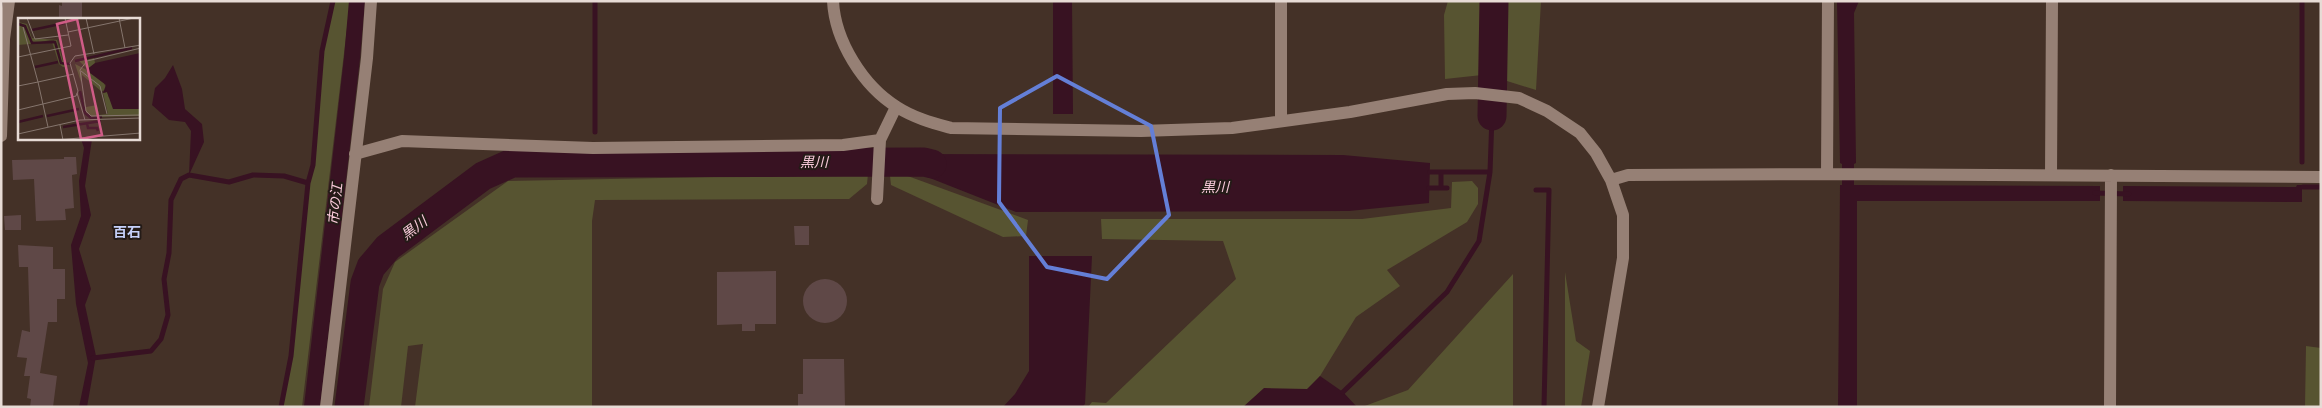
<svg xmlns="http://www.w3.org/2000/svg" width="2322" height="408" font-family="'Roboto Condensed','Noto Sans JP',sans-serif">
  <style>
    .green { fill: #575431 }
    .water { fill: #381222 }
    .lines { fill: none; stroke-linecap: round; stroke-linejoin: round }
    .stream { stroke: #381222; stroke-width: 5 }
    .canal { stroke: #381222; stroke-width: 16 }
    .river { stroke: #381222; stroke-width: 29 }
    .building { fill: #5f4847 }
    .minor { stroke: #968075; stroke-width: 12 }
    .marked { fill: none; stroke: #647fd7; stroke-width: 4; stroke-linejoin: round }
    .labels { text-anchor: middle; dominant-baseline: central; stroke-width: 4; stroke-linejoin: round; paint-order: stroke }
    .water-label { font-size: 14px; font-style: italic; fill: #f9cada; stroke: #241b17 }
    .neighbourhood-label { font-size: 14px; font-weight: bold; fill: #c6d1fb; stroke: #241b17 }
    .inset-river { fill: none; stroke: #381222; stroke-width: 2.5 }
    .inset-road { fill: none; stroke: #85756d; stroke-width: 1 }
    .view { fill: #cf5c86; fill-opacity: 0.15; stroke: #cf5c86; stroke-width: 2.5 }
    .inset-edge { fill: none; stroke: #e7dbd5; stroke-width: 2.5 }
  </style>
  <rect width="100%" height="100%" fill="#443127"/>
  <path class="green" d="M333,1H349V11L302,407H281L291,356L308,183L313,165L322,51Z
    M1448,1H1485L1482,75L1445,79L1444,15Z
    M1506,1H1541L1536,90L1507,81Z
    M868,174L867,184L849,199L595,200L592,221V407H415L423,344L408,346L401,407H369L383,289L395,262L508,181Z
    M905,175L1028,220L1026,236L1003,237L891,185L890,176Z
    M1472,181L1478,188V204L1467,222L1387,270L1400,286L1356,317L1320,376L1292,407H1088L1092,402L1106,403L1236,279L1223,241L1102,239L1101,219H1362L1451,208L1452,182Z
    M1565,272L1576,341L1590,351L1581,407H1565Z
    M1513,274V407H1362L1408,390Z
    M2306,346L2321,348V407H2305Z"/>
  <path class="water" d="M1053,1H1072L1073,114H1053Z
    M1837,1H1859L1854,13L1856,163L1854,164V185L2100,186V201H1857V407H1838L1840,185H1842V164L1840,163Z
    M173,65L182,89L185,109L202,124L204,142L189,175L191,131L185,122L169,120L152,105L155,88L165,78Z
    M81,139H92L85,186L91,215L79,249L91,289L85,305L96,356L87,407H79L88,363L76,304L71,245L81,216L79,181L84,148Z
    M890,154L1343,155L1430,163L1429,203L1349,211L1016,212L907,169H893Z
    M2297,185H2308V189H2302V202L2123,201V186L2296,187Z
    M1029,256H1092L1085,404L1082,407H1003L1015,394L1029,371Z
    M1320,376L1343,392L1357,407H1243L1264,388L1307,389Z"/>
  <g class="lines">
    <path class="stream" d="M595,132V1
      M2302,162V1
      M1430,172H1490L1492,116
      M2303,187H2321
      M1429,188H1447
      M1441,188V172
      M1536,190H1549L1544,407
      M2095,193L2129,194
      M93,358L151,351L161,339L168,315L164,279L169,253L171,200L181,179L189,175L229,182L253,175L284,176L308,183
      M1343,392L1447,292L1479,241L1490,172
      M281,407L291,356L308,183L313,165L322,51L333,1"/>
    <path class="canal" d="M312,407L352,58L357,1"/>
    <path class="river" d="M1492,116L1494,1
      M349,407L365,283L371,267L388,247L483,176L512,163L924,162L932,164"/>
  </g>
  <path class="building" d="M62,1H82V19H59V5L62,6Z
    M64,157H76L77,174L72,175L74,208L65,209L66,220L36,221L34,179L13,180L12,160L64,159Z
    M21,215V230H5L4,216Z
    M794,226H809V245H795Z
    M18,245L53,247V269H65V299H57V322H48L40,373L57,376L53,407H30L31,399L27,398L30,376H24L27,358L17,357L22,330L30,332L28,267H19Z
    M776,271V324H755V331H742V324L717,325V272Z
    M803 301a22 22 0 1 1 44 0a22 22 0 1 1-44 0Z
    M803,359H844L845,407H798V394H803Z"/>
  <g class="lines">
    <path class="minor" d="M833,1C835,41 863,86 897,107C914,118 933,123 951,128L1141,131L1232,128L1350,112L1447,94L1475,93L1519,98L1547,111L1580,133L1596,153L1611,180L1623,215V258L1598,407
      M1281,1V121
      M1828,1L1827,174L2321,177
      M1,136L4,39L9,1
      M355,154L402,141L593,148L843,145L880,140L896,107
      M2051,175L2052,1
      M1611,180L1628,175L1827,174
      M877,199L880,140
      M326,407L367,58L371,1
      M2110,407L2111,175"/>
  </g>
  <path class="marked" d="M1057,76L1151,126L1169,215L1107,279L1047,267L999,202L1000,108Z"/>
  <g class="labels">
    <g class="water-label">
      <text x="814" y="162">黒川</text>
      <text x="1215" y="187">黒川</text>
      <text transform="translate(335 204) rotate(-84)">市の江</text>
      <text transform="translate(414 228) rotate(-37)">黒川</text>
    </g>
    <g class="neighbourhood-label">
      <text x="127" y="232">百石</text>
    </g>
  </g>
  <g transform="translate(18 18)">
    <rect width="122" height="122" fill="#443127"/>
    <path d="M0,4L9,6L14,20L39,22L45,43L51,45H44L39,26L36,22H32L18,25L37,24L42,44L45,47L52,48L45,49L41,46L34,24L0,27V6L7,10L13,24L18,25L12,22L7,7ZM76,40L77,45L89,72L83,73L64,57L63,64L57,46L73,54L61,43ZM89,74L91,80L122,83V98L74,99L67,94L63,76L68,89L79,87L81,97L90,96L85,75Z" fill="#575431"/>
    <path d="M122,35V91H95L89,74L85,75L88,67L68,52L77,45Z" fill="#381222"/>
    <path class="inset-river" d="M0,6L7,8L14,25L37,24L43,45L53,46M14,12L47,5M57,43L114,30M17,49L40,44M62,73L67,95L73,100L84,99M29,98L61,91M0,104L25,98M69,105L70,110H79L80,113M45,109L83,103"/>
    <path class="inset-road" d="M9,0L17,21L50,17M68,0L76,36M101,0L107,30M50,14L116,0M123,30L69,43L62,52L68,93L73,98L123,97M0,39L53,28L47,0M63,53L82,68L89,96M0,68L20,64L5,9M59,75L67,102M0,92L58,78L60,73L52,45L57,38L123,27M42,107L45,122M30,109L20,64L56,56M0,116L62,102L123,100M37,122L123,115"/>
    <path class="view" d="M59,1L84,117L63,121L39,6Z"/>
    <rect width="122" height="122" class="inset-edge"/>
  </g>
  <rect width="2322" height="408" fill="none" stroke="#e7dbd5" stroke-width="5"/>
</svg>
